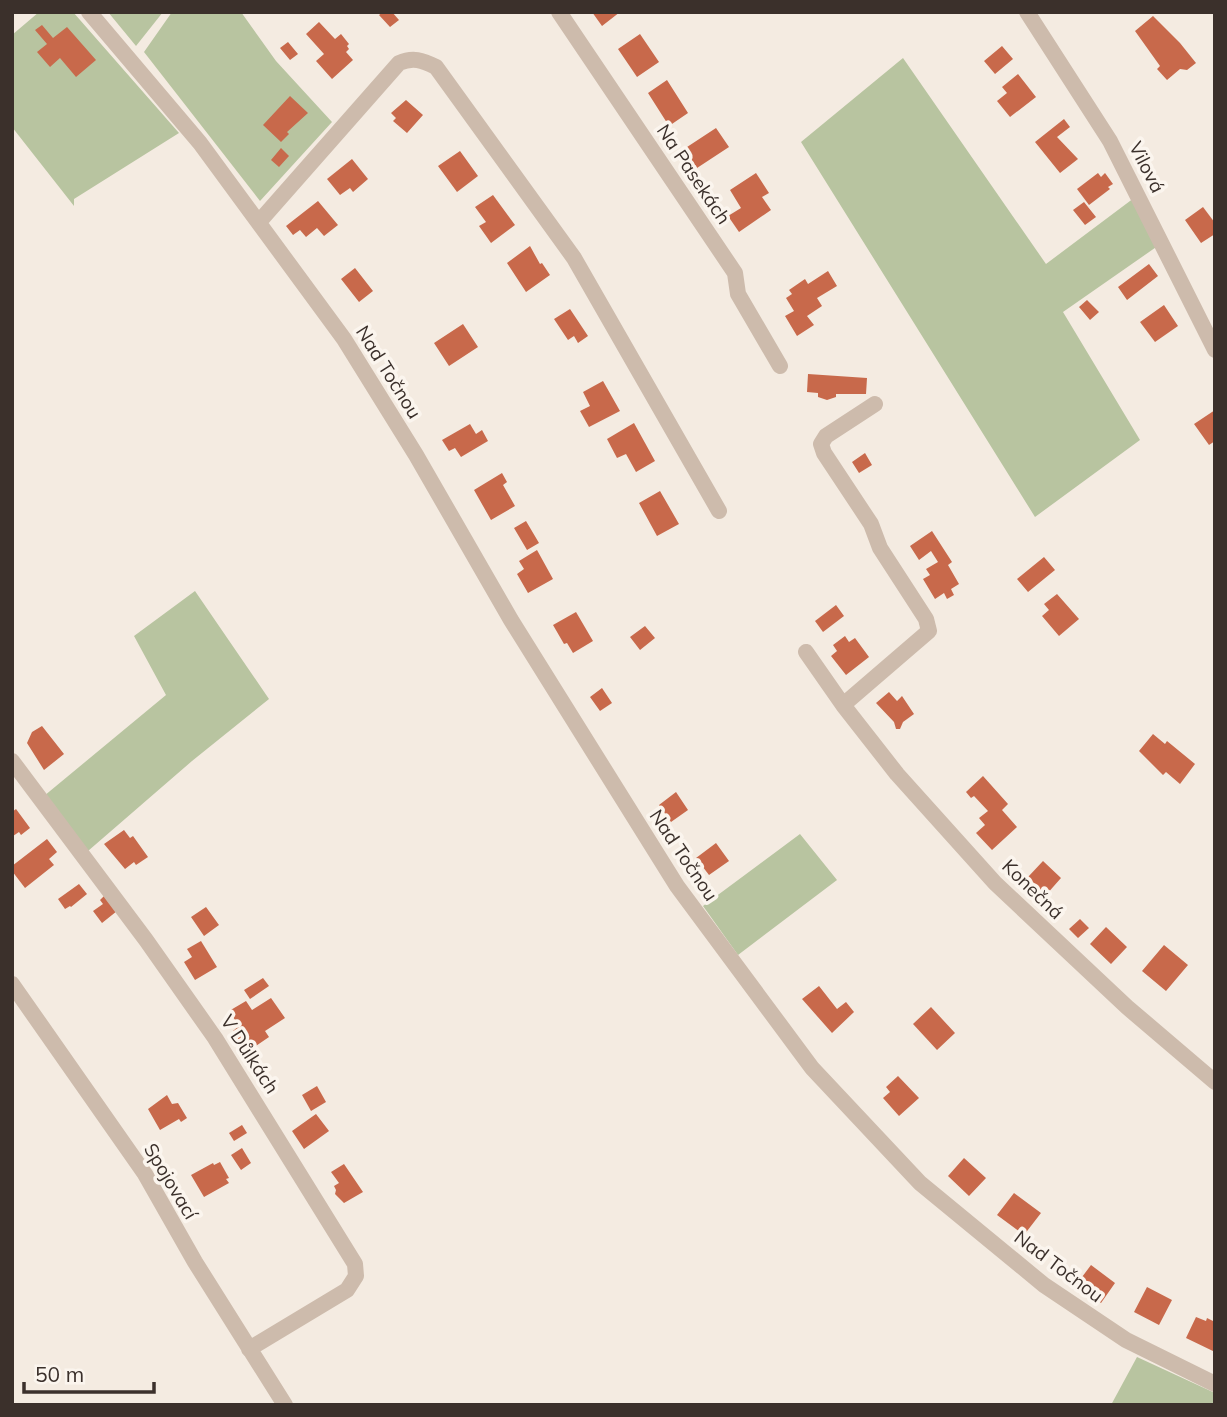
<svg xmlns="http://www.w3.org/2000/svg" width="1227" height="1417" font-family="Mulish,sans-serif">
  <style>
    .green { fill: #b8c4a0 }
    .building { fill: #c8694b }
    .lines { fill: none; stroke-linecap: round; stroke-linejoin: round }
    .street { stroke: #cdbbac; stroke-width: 16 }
    .labels { text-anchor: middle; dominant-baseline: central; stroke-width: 7; stroke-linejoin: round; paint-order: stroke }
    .street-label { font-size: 19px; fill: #3b302b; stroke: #fbf5ee }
  </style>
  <rect width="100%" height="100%" fill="#f4ebe1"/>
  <path class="green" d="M39,12H73L179,133L74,199V206L12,127V35Z
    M108,12H163L136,46Z
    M172,12H241L276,61L332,122L260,201L144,52Z
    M903,58L1046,264L1138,195L1162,243L1063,312L1140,440L1035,517L801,142Z
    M195,591L269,699L192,761L88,851L44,796L166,695L134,636Z
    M800,834L837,880L738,955L703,906Z
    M1137,1357L1215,1393V1405H1111Z"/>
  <path class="building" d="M383,12H392L399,20L390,27L379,15Z
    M592,12H620L602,26Z
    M1153,16L1180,43L1196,63L1187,70L1180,69L1167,80L1157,69L1160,66L1135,31Z
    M319,22L335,39L341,34L349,44L347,46L349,49L346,52L353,60L332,79L316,61L324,54L306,34Z
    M42,25L53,38L67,27L96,60L76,77L60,58L50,67L37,52L47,44L35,30Z
    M640,34L659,62L637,77L618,49Z
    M288,42L298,54L290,60L280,48Z
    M1002,46L1013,59L995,74L984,61Z
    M1018,74L1036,97L1010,117L997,101L1007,93L1002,87Z
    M667,80L688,113L669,126L648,93Z
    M290,96L308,113L287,132L289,134L281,142L263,125Z
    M406,100L423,115L407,133L393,121L396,118L391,113Z
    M1064,119L1070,127L1057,137L1078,159L1060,173L1035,142Z
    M716,128L729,147L697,168L684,149Z
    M281,148L289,156L279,167L271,160Z
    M460,151L478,176L457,192L438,166Z
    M352,159L368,179L353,192L350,188L340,195L327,179Z
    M756,173L769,193L762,197L771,210L739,232L728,216L741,208L730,190Z
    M1098,173L1101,177L1105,173L1113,184L1108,187L1110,189L1089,205L1077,189Z
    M493,195L515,225L491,243L479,226L486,222L475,207Z
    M318,201L338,225L324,236L317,228L306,237L300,230L293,235L286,226Z
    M1084,202L1096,217L1085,225L1073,210Z
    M1203,207L1215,223V234L1201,243L1185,220Z
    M530,246L540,264L542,263L550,275L526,292L507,263Z
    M1149,264L1158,276L1127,300L1118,287Z
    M355,268L373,291L359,302L341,279Z
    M828,271L837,286L817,298L822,306L807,316L814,325L797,336L785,316L794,311L786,298L792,294L789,290L805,279L808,284Z
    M1087,300L1099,312L1090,320L1079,307Z
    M1164,305L1178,326L1155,342L1140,322Z
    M570,309L588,336L578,343L574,336L568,340L554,319Z
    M463,324L478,347L449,366L434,343Z
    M808,374L867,378L866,394H836V397L827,400L818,397V393L807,392Z
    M603,381L620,411L589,427L580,411L590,406L583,392Z
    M1215,410V441L1209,445L1194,424Z
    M634,423L655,461L636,472L626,454L617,458L607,439Z
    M470,424L476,434L482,430L488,441L461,457L455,448L449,451L442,440Z
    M865,453L872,465L859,473L852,462Z
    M502,473L507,482L503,485L515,506L491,520L474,490Z
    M660,491L679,524L657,536L639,503Z
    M526,521L539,543L527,550L514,528Z
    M932,531L952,562L948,565L959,584L951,589L954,595L947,599L944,593L935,599L923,579L930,575L926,569L938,562L931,551L919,560L910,546Z
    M537,550L553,579L528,593L517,574L524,569L519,561Z
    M1044,557L1055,570L1028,592L1017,579Z
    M1057,594L1079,619L1059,636L1042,616L1049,610L1044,604Z
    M836,605L844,616L823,632L815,621Z
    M576,612L593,641L573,653L567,643L564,644L553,625Z
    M645,626L655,638L640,650L630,637Z
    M845,636L849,642L855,638L869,657L846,675L831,656L837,651L833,645Z
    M602,688L612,703L600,711L590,697Z
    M889,692L897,701L902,696L914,714L903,722L900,729H896L894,722L876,703Z
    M42,726L64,754L44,770L27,743L32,732Z
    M1153,734L1165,744L1167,741L1195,764L1180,784L1166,772L1163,775L1139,751Z
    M983,776L1008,804L1002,810L1017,827L992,850L976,833L985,825L979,818L988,811L974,796L971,798L966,792Z
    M676,792L688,810L671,822L659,805Z
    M16,809L30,828L21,835L19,832L13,836L12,812Z
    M124,830L130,838L133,836L148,857L136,865L134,862L125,869L104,844Z
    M47,839L57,852L49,859L54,865L25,888L12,871V866Z
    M716,843L729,861L709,875L696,858Z
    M1043,861L1061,878L1046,895L1028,877Z
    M79,884L87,894L71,907L70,906L65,909L58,899Z
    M105,895L117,911L102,923L93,911L103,904L100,900Z
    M206,907L219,925L204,936L191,917Z
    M1080,919L1089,928L1078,938L1069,929Z
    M1106,927L1127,947L1111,964L1090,944Z
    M201,941L217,967L195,980L184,962L192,957L187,949Z
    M1164,945L1188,965L1166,991L1142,971Z
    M263,978L269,986L250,999L244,990Z
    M819,986L837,1009L846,1002L854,1012L832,1033L802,999Z
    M271,998L285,1018L265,1031L269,1037L253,1048L249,1042L243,1046L233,1031L239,1026L229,1011L246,1001L252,1010Z
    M931,1007L955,1033L937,1050L913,1024Z
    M898,1076L919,1098L899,1116L883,1098L890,1092L886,1087Z
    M317,1086L326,1102L311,1111L302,1095Z
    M167,1095L172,1104L178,1103L187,1118L181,1122L179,1119L160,1130L148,1109Z
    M316,1114L329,1131L304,1149L292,1131Z
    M242,1125L247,1133L234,1141L229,1133Z
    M242,1148L251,1163L241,1170L231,1155Z
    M964,1158L986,1178L969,1196L948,1176Z
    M220,1162L229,1178L226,1179L229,1183L204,1197L191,1175L213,1163L214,1165Z
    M344,1164L363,1192L344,1203L335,1194L336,1190L334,1186L339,1183L331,1172Z
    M1014,1193L1041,1213L1024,1235L997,1215Z
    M1091,1265L1115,1283L1101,1303L1083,1289L1088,1282L1082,1277Z
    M1147,1287L1172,1300L1159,1325L1134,1312Z
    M1196,1317L1206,1321L1207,1318L1215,1322V1352L1186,1338Z"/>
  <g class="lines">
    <path class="street" d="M89,12L200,143L344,339L416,455L511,620L677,886L812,1068L920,1183L1044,1285L1126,1340L1215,1384
      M559,12L735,273L738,294L780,366
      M1027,12L1110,141L1215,350
      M259,222L399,63C413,57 422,60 436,67L574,258L719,511
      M806,652L843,705L897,774L995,883L1127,1007L1215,1082
      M843,705L929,631L926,619L880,548L871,524L824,453L821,444L826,436L875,404
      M12,761L146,940L215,1038L355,1264L356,1276L347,1290L249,1349
      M12,984L145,1174L195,1262L285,1405"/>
  </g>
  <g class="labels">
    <g class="street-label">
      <text transform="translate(1147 167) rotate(63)">Vilová</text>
      <text transform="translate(694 174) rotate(56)">Na Pasekách</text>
      <text transform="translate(389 372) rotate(58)">Nad Točnou</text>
      <text transform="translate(684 855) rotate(56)">Nad Točnou</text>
      <text transform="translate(1033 889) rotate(44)">Konečná</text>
      <text transform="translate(250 1054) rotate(57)">V Důlkách</text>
      <text transform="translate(171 1181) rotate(59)">Spojovací</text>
      <text transform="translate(1059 1266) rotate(37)">Nad Točnou</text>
    </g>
  </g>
  <rect width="1227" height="1417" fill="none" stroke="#3b302b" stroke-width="28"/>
  <path d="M24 1382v10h130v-10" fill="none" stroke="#3b302b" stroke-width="3.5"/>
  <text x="35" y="1382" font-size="21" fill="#3b302b" stroke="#fbf5ee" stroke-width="5" paint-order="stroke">50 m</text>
</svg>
